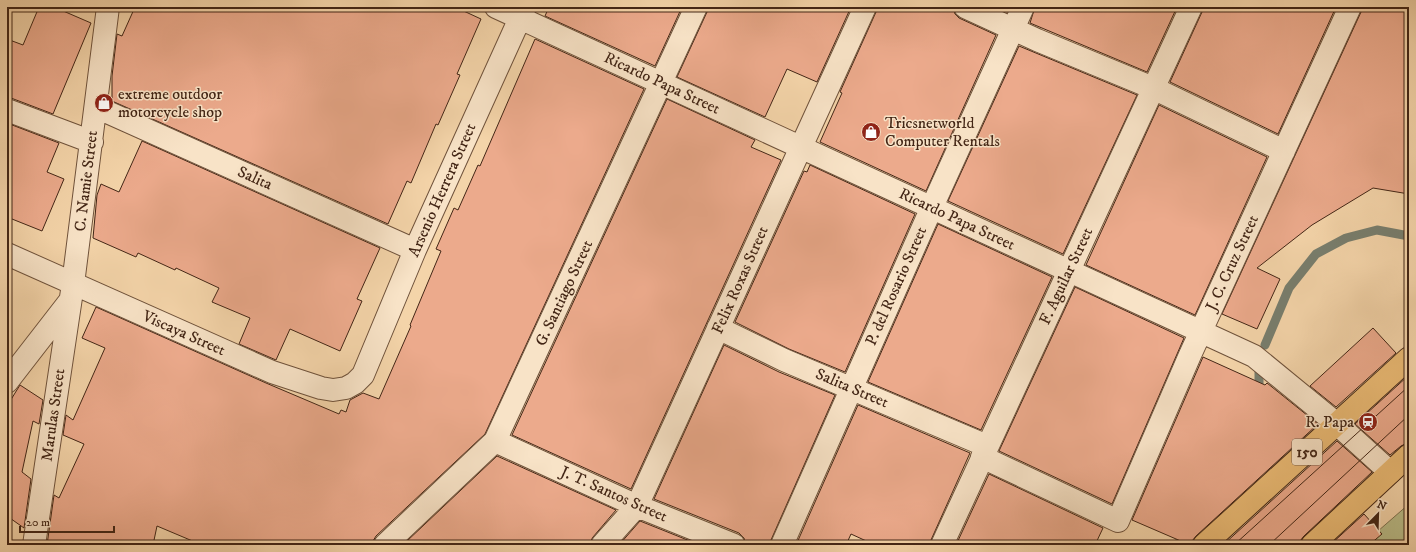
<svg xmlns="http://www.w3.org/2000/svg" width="1416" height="552" font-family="'IM FELL DW Pica',serif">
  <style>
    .green { fill: #babd89; stroke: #7e7250 }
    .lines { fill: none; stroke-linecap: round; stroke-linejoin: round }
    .stream { stroke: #787e6e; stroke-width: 9 }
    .building { fill: #ecaa8c; stroke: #432616 }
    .minor-casing { stroke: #6f523b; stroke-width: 24 }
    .major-casing { stroke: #432616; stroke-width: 24 }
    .minor { stroke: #f8e3c7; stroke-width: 22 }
    .major { stroke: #eaba74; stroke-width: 22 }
    .tram { stroke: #432616; stroke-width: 1 }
    .labels { text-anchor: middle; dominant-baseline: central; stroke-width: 3; stroke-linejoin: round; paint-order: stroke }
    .shield { fill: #f8e3c7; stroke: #795f4b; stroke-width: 1 }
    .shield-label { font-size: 15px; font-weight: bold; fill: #432616 }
    .street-label { font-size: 16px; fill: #432616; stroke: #f8e3c7 }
    .poi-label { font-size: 16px; fill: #432616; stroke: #f8e3c7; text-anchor: start }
  </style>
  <rect width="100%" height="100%" fill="#f4d4a9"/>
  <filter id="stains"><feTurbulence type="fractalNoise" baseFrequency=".005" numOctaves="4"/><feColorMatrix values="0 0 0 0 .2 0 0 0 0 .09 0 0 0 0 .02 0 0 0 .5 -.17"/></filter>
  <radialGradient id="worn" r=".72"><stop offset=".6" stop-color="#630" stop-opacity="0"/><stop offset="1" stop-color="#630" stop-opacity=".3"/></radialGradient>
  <path class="green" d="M1409,504V545H1362Z"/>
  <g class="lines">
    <path class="stream" d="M1265,345L1289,288L1316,254L1346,238L1377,230L1409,236
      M1259,369V394
      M1176,545L1189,533"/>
  </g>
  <path class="building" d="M39,7H54L91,23L53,114L11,98H7V39L23,45Z
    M135,7H455L481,19L457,74L460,75L438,125L436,124L411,183L407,181L388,224L112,101V76L117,34L122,36Z
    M549,7H682L655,66L545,16Z
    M708,7H851L817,82L787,69L765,117L677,77L707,12Z
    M877,7H953L955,14L959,18L996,35L926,191L820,142L842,93L840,92L876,12Z
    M995,7H1009L1007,12Z
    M1035,7H1177L1147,72L1030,23Z
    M1203,7H1336L1278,134L1170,82L1202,12Z
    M1362,7H1409V194L1373,188L1312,225L1257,268L1280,279L1257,329L1222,314L1361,12Z
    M535,39L644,89L485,434L376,536L373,541V545H202L157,526L153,545H47L54,495L59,498L84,444L63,435L66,415L73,420L105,348L82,338L96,307L266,383L339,414L341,410L346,412L350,400L363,393L379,399L411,326L410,325L441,251L436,249L454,208L458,210L478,165L480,166Z
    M1019,46L1137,95L1063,254L948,201Z
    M667,99L755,140L751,147L781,160L631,489L512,435Z
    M1159,105L1267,157L1195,315L1086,265Z
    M7,123L59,143L47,172L64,179L42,231L7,217Z
    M142,141L380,248L357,299L362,301L340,351L290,329L276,360L239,344L250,318L212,302L219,288L176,268L175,270L138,253L136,257L93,238L97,195L101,184L119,192Z
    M810,165L915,214L845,372L789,349L735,322L804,171L807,172Z
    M938,224L1052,277L981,430L868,382Z
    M1075,287L1184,338L1112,504L999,451Z
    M1373,328L1396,353L1336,407L1310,386Z
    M724,345L779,372L835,395L771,540L770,545H746L744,538L739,533L654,499Z
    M1203,357L1265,385L1267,383L1318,424L1196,536L1192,541V545H1190L1132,520Z
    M1409,375V443L1401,446L1390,455L1355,424Z
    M20,385L43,400L39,424L33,421L22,472L31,479L24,528L7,516V406Z
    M858,405L970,453L931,540L930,545H875L851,534L846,545H796Z
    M1337,441L1372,472L1304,536L1300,541V545H1223Z
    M497,456L616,510L593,537L590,542L566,543V545H411L407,541Z
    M989,474L1103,528L1095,545H956Z
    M1364,514L1382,534L1369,545H1330Z
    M640,521L700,545H619Z"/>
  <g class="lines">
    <g class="minor-casing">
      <path id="minor" d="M496,7L1254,356L1337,424L1390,472
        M965,7L1037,40L1153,88L1284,151
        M96,107L415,250
        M7,110L92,142
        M7,254L272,372L321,388L333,390L346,388L355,383L363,375L415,250L525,7
        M718,328L784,360L987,446
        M7,382L69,302
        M495,441L637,506L734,545
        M982,457L1118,521L1190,355L1350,7
        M34,545L73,284L108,7
        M385,545L495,441L696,7
        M602,545L637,506L865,7
        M782,545L932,207L1023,7
        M942,545L1191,7"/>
    </g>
    <g class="major-casing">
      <path id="major" d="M1204,545L1409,358
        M1312,545L1409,455"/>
    </g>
    <use href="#minor" class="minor"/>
    <use href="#major" class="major"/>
    <path class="tram" d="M1234,545L1409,386
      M1269,545L1409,415"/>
  </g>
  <defs>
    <g id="shop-disc" transform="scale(1)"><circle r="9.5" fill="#8f2418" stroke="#f8e3c7"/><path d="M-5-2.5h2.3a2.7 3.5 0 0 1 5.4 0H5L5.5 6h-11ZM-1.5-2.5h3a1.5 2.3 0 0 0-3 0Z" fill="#fff"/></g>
    <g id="station-disc" transform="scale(1)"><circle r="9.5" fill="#8f2418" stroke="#f8e3c7"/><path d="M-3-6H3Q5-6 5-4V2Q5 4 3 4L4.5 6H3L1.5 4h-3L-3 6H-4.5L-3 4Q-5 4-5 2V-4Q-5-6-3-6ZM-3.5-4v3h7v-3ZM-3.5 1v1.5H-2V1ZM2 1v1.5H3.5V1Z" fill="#fff"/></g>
  </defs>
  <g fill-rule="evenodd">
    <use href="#shop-disc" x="104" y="103"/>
    <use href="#shop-disc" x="871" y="132"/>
    <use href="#station-disc" x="1368" y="422"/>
  </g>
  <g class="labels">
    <rect class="shield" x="1292" y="439" width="30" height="26" rx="3"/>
    <g class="shield-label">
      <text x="1307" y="452">150</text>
    </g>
    <g class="street-label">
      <text transform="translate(662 83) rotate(25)">Ricardo Papa Street</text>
      <text transform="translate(255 178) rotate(24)">Salita</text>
      <text transform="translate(86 181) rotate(-83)">C. Namie Street</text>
      <text transform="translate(442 190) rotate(-66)">Arsenio Herrera Street</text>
      <text transform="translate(957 219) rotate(25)">Ricardo Papa Street</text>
      <text transform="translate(1232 263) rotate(-65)">J. C. Cruz Street</text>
      <text transform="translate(1066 276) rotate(-65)">F. Aguilar Street</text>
      <text transform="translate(740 280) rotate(-66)">Felix Roxas Street</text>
      <text transform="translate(896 286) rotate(-66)">P. del Rosario Street</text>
      <text transform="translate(564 293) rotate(-65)">G. Santiago Street</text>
      <text transform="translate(184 333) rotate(24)">Viscaya Street</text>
      <text transform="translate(852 388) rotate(23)">Salita Street</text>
      <text transform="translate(53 415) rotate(-82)">Marulas Street</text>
      <text transform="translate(614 494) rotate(24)">J. T. Santos Street</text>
    </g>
    <g class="poi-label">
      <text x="118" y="94">extreme outdoor<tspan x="118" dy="18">motorcycle shop</tspan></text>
      <text x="885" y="123">Tricsnetworld<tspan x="885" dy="18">Computer Rentals</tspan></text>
      <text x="1354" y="422" text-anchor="end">R. Papa</text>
    </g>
  </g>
  <rect width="1416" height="552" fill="none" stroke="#f4d4a9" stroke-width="24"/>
  <rect x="8" y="8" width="1400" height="536" fill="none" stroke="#432616" stroke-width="2"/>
  <rect x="12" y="12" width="1392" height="528" fill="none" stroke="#432616"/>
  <g transform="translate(1378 514) rotate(23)" stroke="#f8e3c7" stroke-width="3" paint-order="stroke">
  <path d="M0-3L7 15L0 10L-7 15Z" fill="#432616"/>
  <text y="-6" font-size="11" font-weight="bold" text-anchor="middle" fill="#432616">N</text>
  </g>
  <path d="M20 526v6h94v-6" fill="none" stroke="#432616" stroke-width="2"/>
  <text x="26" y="526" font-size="12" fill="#432616" stroke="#f8e3c7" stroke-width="3" paint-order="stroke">20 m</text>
  <rect width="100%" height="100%" filter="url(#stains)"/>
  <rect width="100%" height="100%" fill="url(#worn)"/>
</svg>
